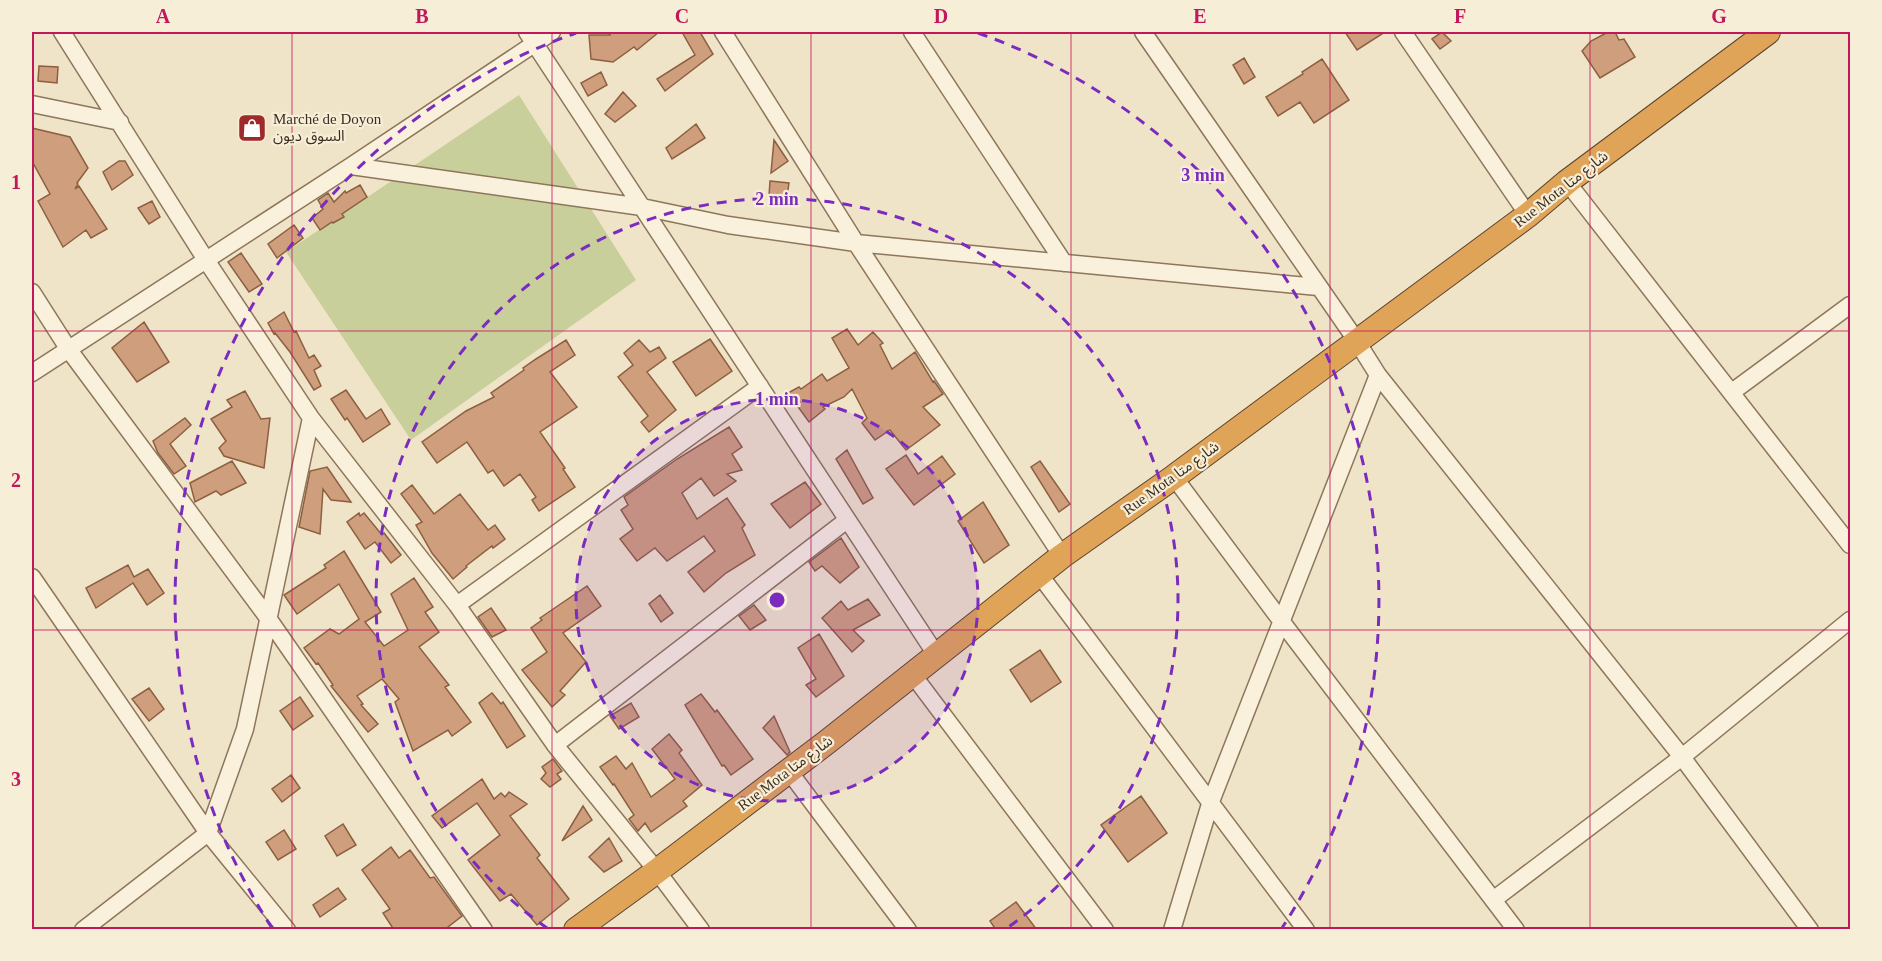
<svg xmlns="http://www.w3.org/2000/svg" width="1882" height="961" font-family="'Times New Roman','Noto Sans Arabic',serif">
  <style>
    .green { fill: #c9cf9b }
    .building { fill: #cf9f7d; stroke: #8d5f41; stroke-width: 1.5 }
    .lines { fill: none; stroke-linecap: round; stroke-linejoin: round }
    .minor-casing { stroke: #8d765c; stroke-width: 19 }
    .highway-casing { stroke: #5b4430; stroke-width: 26 }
    .minor { stroke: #faf1dc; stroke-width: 16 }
    .highway { stroke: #e0a458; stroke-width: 24 }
    .grid { fill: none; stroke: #c2185b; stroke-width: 1.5; stroke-opacity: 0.55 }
    .ring { fill: none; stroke: #7b2cbf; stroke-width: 3; stroke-dasharray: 10 8 }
    .labels { text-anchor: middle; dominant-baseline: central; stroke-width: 4.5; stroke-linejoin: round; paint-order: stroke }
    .poi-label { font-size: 15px; fill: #3d2e20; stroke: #f7eed8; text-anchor: start }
    .street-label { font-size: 15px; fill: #3d2e20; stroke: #f7eed8 }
    .centre { fill: #7b2cbf; stroke: #f7eed8; stroke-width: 3 }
    .ring-label { font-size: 18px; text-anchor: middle; font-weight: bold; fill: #7b2cbf; stroke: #f7eed8; stroke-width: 4.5; stroke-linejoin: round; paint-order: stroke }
    .neatline { fill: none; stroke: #c2185b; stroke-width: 2 }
    .grid-label { font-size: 20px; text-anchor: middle; font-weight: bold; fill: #c2185b }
  </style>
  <rect width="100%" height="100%" fill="#f0e4c8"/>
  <path class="green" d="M519,95L636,280L411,440L286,252Z"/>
  <path class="building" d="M608,32H659L637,50L634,47L613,62L591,59L589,35H610Z
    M682,32H700L713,54L665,91L657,79L695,55Z
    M1345,32H1385L1357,50Z
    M1442,32L1451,41L1440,49L1432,39Z
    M1608,32H1615L1619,40L1624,39L1635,57L1600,78L1582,51L1591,41Z
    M1244,58L1255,77L1244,84L1233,65Z
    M1322,59L1349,100L1314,123L1300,102L1278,116L1266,97L1303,74L1302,72Z
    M39,66L58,67L57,83L38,81Z
    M601,72L607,85L588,96L581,83Z
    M623,92L636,106L615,122L605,114Z
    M696,124L705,138L672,159L666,148Z
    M32,128L70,137L88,168L77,183L78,184L75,189L79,186L107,229L91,238L86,230L63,247L38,201L50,194L32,161Z
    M774,140L788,161L771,173Z
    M119,161H125L133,175L112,190L103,172Z
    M770,181L789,183L787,196H769Z
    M360,185L367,197L342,214L344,217L333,223L332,222L320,230L312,218L323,209L318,200L328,193L334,202L345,191L346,193Z
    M152,201L160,217L149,224L138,208Z
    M294,225L303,238L277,258L268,244Z
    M241,253L262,284L249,292L228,262Z
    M284,312L294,332L296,331L309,358L314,355L321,366L314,370L321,386L314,390L290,352L275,333L274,334L268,323Z
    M144,322L169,362L137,382L112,348Z
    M847,329L858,345L873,332L883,343L880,345L892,369L915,352L933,382L934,381L943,394L923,407L940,425L906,450L890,430L875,440L862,423L867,418L852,389L844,397L823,407L825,409L809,422L788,393L799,387L801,389L822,374L827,381L849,368L832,338Z
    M710,339L732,371L696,396L673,362Z
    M566,340L575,355L550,372L577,407L540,432L565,468L563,469L575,487L539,511L532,500L536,497L520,474L504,486L493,470L488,473L467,442L437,463L422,442L466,411L494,397L491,393L524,370L523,368L536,359Z
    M639,340L650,352L659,347L666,358L647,372L676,410L649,432L641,422L648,416L618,377L633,365L624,353Z
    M346,390L366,419L381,409L390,424L363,442L347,418L345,420L331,399Z
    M245,391L261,419L270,418L264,468L224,456L219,448L226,441L211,419L232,407L227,400Z
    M185,418L191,425L170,444L186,466L174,474L158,453L153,441Z
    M729,427L742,447L732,454L742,470L727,474L736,481L714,496L701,478L682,493L697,519L727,498L745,525L742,528L755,555L726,573L704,592L688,572L715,551L704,536L667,561L655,548L637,561L620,539L633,529L621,510L628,505L624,497L677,459Z
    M847,450L873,498L863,504L836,459Z
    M906,455L918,474L942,456L955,474L914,505L886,469Z
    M232,461L246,483L221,495L216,491L195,502L190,483Z
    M1040,461L1070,504L1059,512L1031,467Z
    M327,467L351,502L331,500L323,489L320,534L299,527L310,471Z
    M805,482L821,504L790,528L771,504Z
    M412,485L434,514L460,494L488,530L495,525L505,539L493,548L492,546L466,566L467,567L453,579L432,553L416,525L422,522L401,494Z
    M983,502L1009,545L984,563L958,521Z
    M359,513L360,516L364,513L382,535L384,533L401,555L391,563L375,542L365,549L347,522Z
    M841,538L859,567L840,583L822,566L815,571L809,562Z
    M344,551L381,612L365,622L384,646L408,630L391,594L414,578L433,607L425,612L439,632L419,647L449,685L445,687L471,722L452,736L448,730L413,751L395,702L399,699L382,679L357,696L363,704L361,705L378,724L368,732L331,686L333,685L318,663L316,664L304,648L330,629L339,634L359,619L339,584L297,614L284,595L326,568L324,565Z
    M128,565L134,577L148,569L164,593L147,605L133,583L96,608L86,588Z
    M587,586L601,606L563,633L586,662L560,691L565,695L552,707L522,670L547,652L531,628L542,620L540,618Z
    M660,595L673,613L661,622L649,604Z
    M868,599L880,615L853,630L864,641L852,652L822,618L841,601L848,610Z
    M754,605L766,620L750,630L739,616Z
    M491,608L506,630L492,637L478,617Z
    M819,634L844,676L816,697L806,685L816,679L798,648Z
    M1040,650L1061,682L1031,702L1010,670Z
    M149,688L164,709L149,721L132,699Z
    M492,693L501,704L503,702L525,736L507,748L479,703Z
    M701,694L715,712L717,710L753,759L731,775L724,765L722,766L685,705Z
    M300,697L313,716L293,730L280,711Z
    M631,703L639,717L619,729L610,716Z
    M774,716L790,752L787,755L763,728Z
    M669,734L682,750L679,753L702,785L683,801L687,806L651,832L645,823L638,831L629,819L634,815L614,784L613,785L600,767L616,756L626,769L632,763L651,797L675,779L652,749Z
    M553,759L562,771L557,774L561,779L550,787L541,779L546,773L542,767Z
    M291,775L300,788L282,802L272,789Z
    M482,779L494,799L501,793L505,797L509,792L527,804L510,816L540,855L537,858L569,899L537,925L511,894L500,901L468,860L500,835L477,803L442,828L432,816Z
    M1141,796L1167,833L1128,862L1101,825Z
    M583,806L592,820L562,841Z
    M343,824L356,845L337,856L325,836Z
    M284,830L296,849L278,860L266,842Z
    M609,838L622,861L604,872L589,857Z
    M391,847L399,858L410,850L430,878L434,877L462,916L444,930H394L383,913L390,909L362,870Z
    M338,888L346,899L320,917L313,905Z
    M1016,902L1037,930H996L990,921Z"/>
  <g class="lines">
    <g class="minor-casing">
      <path id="minor" d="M62,32L206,260L311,418L457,605L555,745L657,871L701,930
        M527,32L937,656
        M723,32L856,243L1062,556
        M912,32L1064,263
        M1143,32L1356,340L1378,375L1682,757L1810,930
        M1403,32L1528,215
        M32,104L120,122
        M351,166L642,207L728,225L856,243L1318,287
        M1567,182L1850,545
        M32,292L69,350L268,618L484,930
        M32,373L351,166L552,32
        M1732,392L1850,305
        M1174,477L1282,622L1516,930
        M1039,574L1306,930
        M32,577L208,833L287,930
        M457,605L760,386
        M913,675L1105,930
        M555,745L847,520
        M788,770L908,930
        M1493,900L1682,757L1850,620
        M83,930L208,833L245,729L311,418
        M1172,930L1210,804L1378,375"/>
    </g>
    <g class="highway-casing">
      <path id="highway" d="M576,930L657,871L827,742L1062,556L1174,477L1528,215L1567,182L1768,32"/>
    </g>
    <use href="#minor" class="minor"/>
    <use href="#highway" class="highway"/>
  </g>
  <path class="grid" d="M292,32V930M552,32V930M811,32V930M1071,32V930M1330,32V930M1590,32V930M32,331H1850M32,630H1850"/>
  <circle cx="777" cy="600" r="201" fill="#7b2cbf" fill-opacity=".12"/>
  <g class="ring">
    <circle cx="777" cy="600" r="201"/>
    <path d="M547 928A401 401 0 1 1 1007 928"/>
    <path d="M272 928A602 602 0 0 1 576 33M978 33A602 602 0 0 1 1282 928"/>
  </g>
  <defs>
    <g id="shop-square" transform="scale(1.5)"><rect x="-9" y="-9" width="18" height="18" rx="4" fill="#9e2a2b" stroke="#f7eed8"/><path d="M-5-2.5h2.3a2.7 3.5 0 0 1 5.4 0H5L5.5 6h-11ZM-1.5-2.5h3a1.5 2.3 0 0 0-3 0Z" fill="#fff"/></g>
  </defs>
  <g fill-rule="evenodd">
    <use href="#shop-square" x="252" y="128"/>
  </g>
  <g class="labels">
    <g class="poi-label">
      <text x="273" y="119">Marché de Doyon<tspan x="273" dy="17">السوق ديون</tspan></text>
    </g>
    <g class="street-label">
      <text transform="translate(1561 189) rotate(-38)">Rue Mota شارع متا</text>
      <text transform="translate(1171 478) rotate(-36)">Rue Mota شارع متا</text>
      <text transform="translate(785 773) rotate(-37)">Rue Mota شارع متا</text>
    </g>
  </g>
  <circle cx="777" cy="600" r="9" class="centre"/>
  <g class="ring-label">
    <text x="1203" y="181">3 min</text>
    <text x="777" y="205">2 min</text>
    <text x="777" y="405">1 min</text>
  </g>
  <rect width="1882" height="961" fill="none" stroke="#f7eed8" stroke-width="66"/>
  <rect x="33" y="33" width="1816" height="895" class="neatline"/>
  <g class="grid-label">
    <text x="163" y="23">A</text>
    <text x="422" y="23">B</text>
    <text x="682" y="23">C</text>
    <text x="941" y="23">D</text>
    <text x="1200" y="23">E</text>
    <text x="1460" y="23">F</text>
    <text x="1719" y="23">G</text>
    <text x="16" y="189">1</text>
    <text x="16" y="487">2</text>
    <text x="16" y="786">3</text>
  </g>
</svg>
